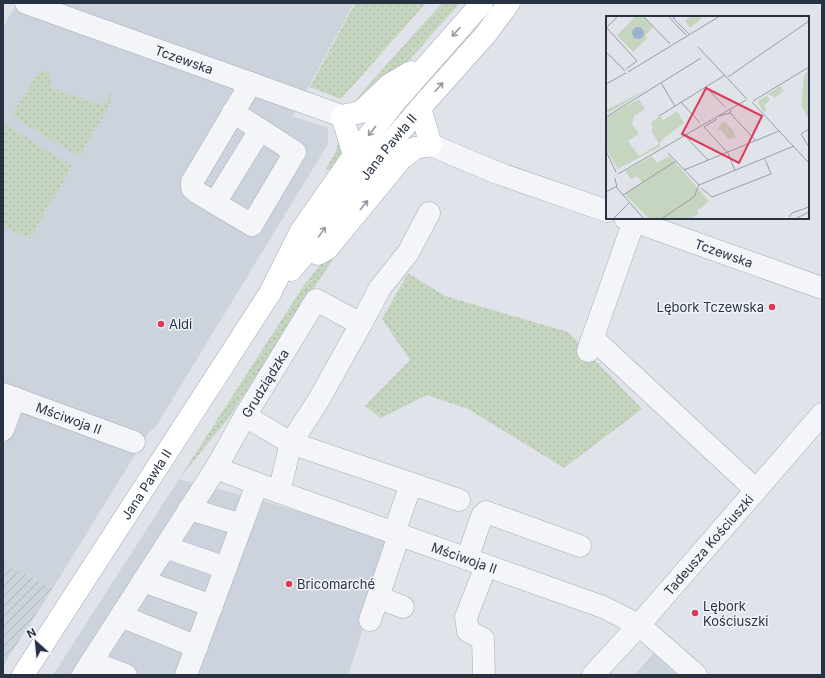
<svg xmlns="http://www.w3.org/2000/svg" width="825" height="678" font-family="Inter,sans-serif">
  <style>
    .built { fill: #cdd3dc }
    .industrial { fill: url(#industrial-furrows) }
    .grass { fill: url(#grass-dots) }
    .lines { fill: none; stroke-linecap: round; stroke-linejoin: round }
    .minor-casing { stroke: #a5abb5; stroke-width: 23 }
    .major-casing { stroke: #9ea8b7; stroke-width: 23 }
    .minor { stroke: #f3f5f8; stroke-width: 22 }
    .major { stroke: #fff; stroke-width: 22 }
    .oneway { stroke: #9398a1 }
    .poi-dot { fill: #db3954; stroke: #f0f3f7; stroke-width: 1.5 }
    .labels { text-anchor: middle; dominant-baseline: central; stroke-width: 3; stroke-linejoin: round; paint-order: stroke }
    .street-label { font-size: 13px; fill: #273243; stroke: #f0f3f7 }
    .poi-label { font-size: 13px; fill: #273243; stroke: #f0f3f7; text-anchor: start }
    .inset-road { fill: none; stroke: #969da7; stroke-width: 1 }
    .view { fill: #db3954; fill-opacity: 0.15; stroke: #db3954; stroke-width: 2 }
    .inset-edge { fill: none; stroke: #273243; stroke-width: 2 }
  </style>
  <defs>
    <pattern id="industrial-furrows" width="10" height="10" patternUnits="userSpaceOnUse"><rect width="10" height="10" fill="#cdd3dc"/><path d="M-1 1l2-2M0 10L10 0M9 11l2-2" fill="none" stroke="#b0b6be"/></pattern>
    <pattern id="grass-dots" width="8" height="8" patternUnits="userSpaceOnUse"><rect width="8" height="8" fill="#c6d5c0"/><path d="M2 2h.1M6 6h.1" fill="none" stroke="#aab7a6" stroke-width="1.8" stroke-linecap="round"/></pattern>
  </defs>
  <rect width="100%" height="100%" fill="#e0e4ea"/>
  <path class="built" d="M17,3H354L293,116L328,128V144L155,428L149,432L53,588L3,563V27Z
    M179,479L261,500L392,540L348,675H53Z
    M654,653L677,675H634Z"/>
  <path class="industrial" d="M3,563L53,588L3,666Z"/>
  <path class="grass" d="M355,3H426L341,99L310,87Z
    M442,3H460L412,57L384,84L355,102L362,92Z
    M42,71H47L50,74L51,88L104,106L107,101L108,94H111V101L109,107L79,156L12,116L35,77Z
    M6,125L72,166L30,238L20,235L3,225V130Z
    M340,138C342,152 343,157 336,169L325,170L335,153Z
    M352,233L333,259L230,416L179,479L304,285L342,239Z
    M408,273L445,296L568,332L642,409L564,468L468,409L427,395L381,418L365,406L410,360L382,319Z"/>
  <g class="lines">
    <g class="minor-casing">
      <g id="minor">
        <path id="s1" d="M26,3L342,116"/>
        <path d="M233,112L295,152L252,225L198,193L192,188V182L251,83"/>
        <path d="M431,145L495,172L607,211"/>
        <path d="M215,203L260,130"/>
        <path id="s2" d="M625,218L822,288"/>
        <path d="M361,324L380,288L408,253L429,213"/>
        <path d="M591,341L599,344L756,490"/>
        <path d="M588,351L634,221"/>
        <path id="s3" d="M3,394L134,442"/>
        <path d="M245,416L291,443L459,500"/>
        <path d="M3,430L15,398"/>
        <path id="s4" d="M216,468L279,492L603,607L639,625L696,675"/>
        <path d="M189,509L242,525"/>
        <path d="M394,533L411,484"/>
        <path d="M399,535L378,597L403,607"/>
        <path d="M165,547L226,568"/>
        <path d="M467,559L482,516L486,512L580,546"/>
        <path d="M143,581L212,606"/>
        <path d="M121,616L197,647"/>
        <path d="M370,620L378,597"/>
        <path d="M91,662L126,675"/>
        <path id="s5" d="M83,675L216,468L245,416L316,300L361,324L318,401L291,443L279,492"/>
        <path d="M186,675L257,484"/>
        <path d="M484,675L483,639L468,631L466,617L486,566"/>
        <path id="s6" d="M593,675L639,625L822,414"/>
      </g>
    </g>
    <g class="major-casing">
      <g id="major">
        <path d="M354,155L342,116L361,112L389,85L411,72"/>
        <path d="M318,254L327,249L401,159L415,148L431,145L420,108"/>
        <path id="s7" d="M291,270L315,242L383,152L420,108L486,34L509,3"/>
        <path id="s8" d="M23,675L270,293L301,231L354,155L394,103L482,3"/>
      </g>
    </g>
    <use href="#minor" class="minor"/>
    <use href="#major" class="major"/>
  </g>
  <defs><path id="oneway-shaft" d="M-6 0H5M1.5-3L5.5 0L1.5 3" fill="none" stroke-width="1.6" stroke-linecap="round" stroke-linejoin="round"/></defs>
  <g class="oneway">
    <use href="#oneway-shaft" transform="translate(456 32) rotate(132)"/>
    <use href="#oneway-shaft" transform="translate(439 87) rotate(-48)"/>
    <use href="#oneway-shaft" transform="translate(372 131) rotate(128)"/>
    <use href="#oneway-shaft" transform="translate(364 205) rotate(-51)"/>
    <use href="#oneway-shaft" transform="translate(322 232) rotate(-55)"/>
  </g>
  <g class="poi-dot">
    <circle cx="772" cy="307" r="4"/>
    <circle cx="161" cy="324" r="4"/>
    <circle cx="289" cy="584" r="4"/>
    <circle cx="695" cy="613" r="4"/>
  </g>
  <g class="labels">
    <g class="street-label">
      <text stroke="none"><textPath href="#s1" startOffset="168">Tczewska</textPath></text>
      <text stroke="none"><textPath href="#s7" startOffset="157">Jana Pawła II</textPath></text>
      <text stroke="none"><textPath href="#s2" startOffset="105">Tczewska</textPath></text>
      <text stroke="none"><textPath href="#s5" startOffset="344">Grudziądzka</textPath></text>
      <text stroke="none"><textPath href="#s3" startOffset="70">Mściwoja II</textPath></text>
      <text stroke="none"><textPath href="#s8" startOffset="227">Jana Pawła II</textPath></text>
      <text stroke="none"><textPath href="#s6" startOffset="174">Tadeusza Kościuszki</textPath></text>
      <text stroke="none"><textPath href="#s4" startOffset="264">Mściwoja II</textPath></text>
    </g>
    <g class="poi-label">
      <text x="764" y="307" text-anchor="end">Lębork Tczewska</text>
      <text x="169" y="324">Aldi</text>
      <text x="297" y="584">Bricomarché</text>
      <text x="703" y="606">Lębork<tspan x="703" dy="15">Kościuszki</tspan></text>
    </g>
  </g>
  <g transform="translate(606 16)">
    <rect width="203" height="203" fill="#e0e4ea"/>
    <path d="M203,52V104L195,89L198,60ZM174,70L178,75L169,82L162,78ZM44,72L3,97L0,96V94ZM161,79L164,84L158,90L161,94L158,96L152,87L153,84ZM33,83L39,93L28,100L26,108L33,118L22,125L33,140L53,128L45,114L47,112L45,106L54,100L57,104L71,95L78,107L57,123L53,128L55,130L12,153L0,133V101ZM118,105L127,114L130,122L122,123L115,114H111ZM46,140L51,147L63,140L68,145L37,167L31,160L25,163L19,155Z" fill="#c6d5c0"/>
    <path d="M68,145L103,185L91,195L92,198L84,203H43L19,178Z" fill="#c6d5c0"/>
    <path d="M30,0H36L47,11L40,19V23L27,36L11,19Z" fill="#c6d5c0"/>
    <path d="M85,0H93L95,3L84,12L79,5Z" fill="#c6d5c0"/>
    <path d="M26 17a6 6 0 1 1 12 0a6 6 0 1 1-12 0Z" fill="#97b3ce"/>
    <path class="inset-road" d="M37,0L64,28M62,0L80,19M70,0L67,2L83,18M0,11L31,45L20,53M0,12L12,0M92,31L141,83M0,36L19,55M22,56L114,0M122,61L203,5M55,67L69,90M0,68L20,57M100,71L119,91M147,85L203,51M75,86L94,107M146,86L203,147M124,97L150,125M53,100L119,59M113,100L124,97L125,94M0,101L95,42M111,103L98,111L122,137L129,155M203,113L195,118L203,131M81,122L102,144M0,135L10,156M62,137L93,169M78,154L173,115M12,158L140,84M9,162L11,172L38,203M95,172L106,181L165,158L159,143M0,176L11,170M17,179L70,145M183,201L186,197L203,191M191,202L203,196M7,203L24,186M55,203L88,181L93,169L188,130"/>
    <path class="view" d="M100,72L156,100L133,147L76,118Z"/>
    <rect width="203" height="203" class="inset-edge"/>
  </g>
  <rect width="825" height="678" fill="none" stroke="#273243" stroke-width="8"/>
  <g transform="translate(36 642) rotate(333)" stroke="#f0f3f7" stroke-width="3" paint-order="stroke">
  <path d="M0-3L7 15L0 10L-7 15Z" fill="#273243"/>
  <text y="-6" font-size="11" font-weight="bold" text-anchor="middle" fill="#273243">N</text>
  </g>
</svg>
